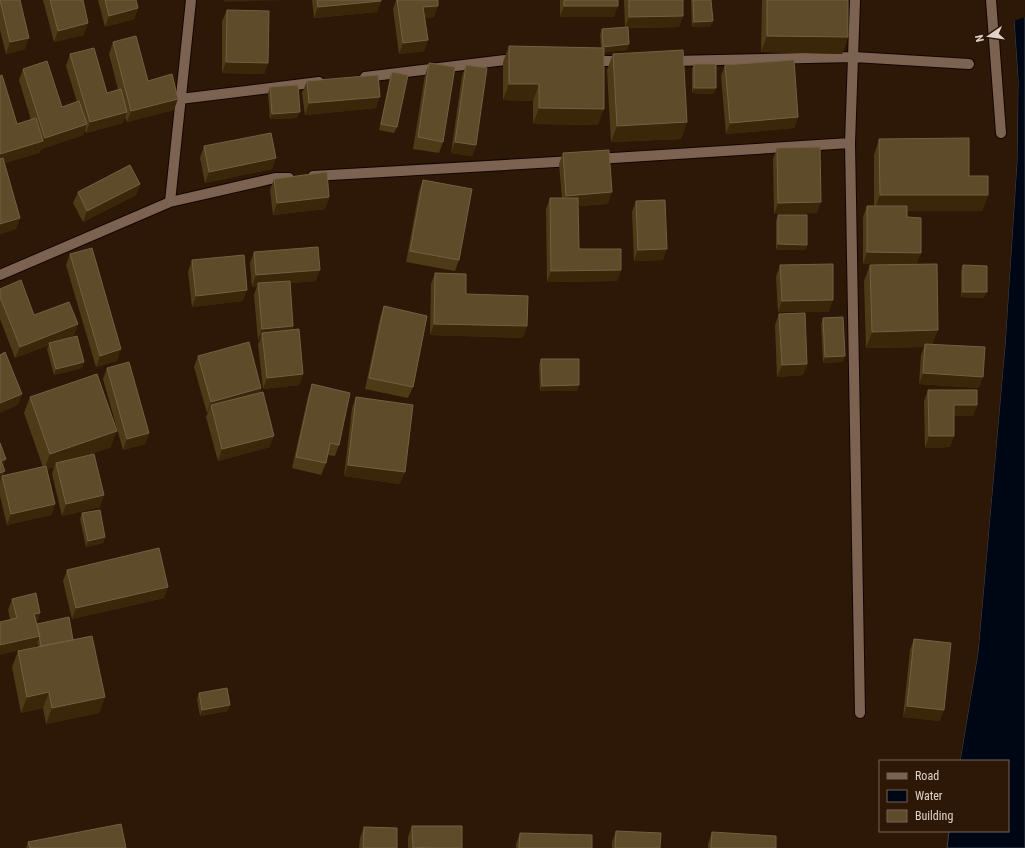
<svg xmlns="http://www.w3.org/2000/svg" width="1025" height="848" font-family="'Roboto Condensed',sans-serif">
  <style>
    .water { fill: #000714; stroke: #43444a }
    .pier { fill: #2d1808 }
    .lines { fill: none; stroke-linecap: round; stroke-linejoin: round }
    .minor-casing { stroke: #140400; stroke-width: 12 }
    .minor { stroke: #7c6351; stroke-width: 10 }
    .wall { fill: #4e3a17; fill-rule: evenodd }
    .shaded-wall { fill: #3a2609 }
    .building { fill: #5e4b2a; stroke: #726043 }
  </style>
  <rect width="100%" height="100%" fill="#2d1808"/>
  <path class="water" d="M1025,0V848H947L949,831H1008V761H960L978,652L988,538L1005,345L1017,160L1018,80L1014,21Z"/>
  <path class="pier" d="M1011,0H1025V17L1014,21L1018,80L1017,160L1005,345L978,652L960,761H958L976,652L1003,344L1015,160L1016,80Z"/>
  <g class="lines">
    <g class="minor-casing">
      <path id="minor" d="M855,0L850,143L860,713
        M991,0L1001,133
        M592,61H624
        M672,61L854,57L969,64
        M365,77L505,60H516
        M180,99L319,82
        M597,159L850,143
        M313,176L573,161
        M170,202L275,178H289
        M0,275L170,202L191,0"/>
    </g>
    <use href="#minor" class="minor"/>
  </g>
  <path class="wall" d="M0,0L25,49L6,54L0,30Z
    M43,0H83L84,35L54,42Z
    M98,0H136L138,8L134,19L105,27Z
    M312,0H381V1L377,12L314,18Z
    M396,0H438L434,17L425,18L428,40L424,51L399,54L393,9Z
    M560,0H618L614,17H560Z
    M624,0H683V16L679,27L628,28L627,50L604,52L598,125L533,124V101L503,100V62L509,46L601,48L600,35L602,29L625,27Z
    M691,0H711L710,27H692Z
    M762,0H848V37L842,54L761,52Z
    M227,10L268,63L264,74L222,73V21Z
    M113,42L174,110L127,122L125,117L123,123L86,133L85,130L83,135L41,149L39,153L4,163L16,229L0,234V76L17,124L31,120L19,80L23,69L62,107L77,102L66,66L70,54L107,93L118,89L109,54Z
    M613,54L687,122L681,139L611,142L607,70Z
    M429,63L443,142L439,153L413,149L425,75Z
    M694,64L714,94L692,93V69Z
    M466,65L476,145L472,156L451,153L462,76Z
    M725,65L798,117L794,128L726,134L721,76Z
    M392,72L397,127L394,133L379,130L390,77Z
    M307,81L376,108L305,115L302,93Z
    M270,87L297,118L270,119L268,93Z
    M879,139L969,176L988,195L982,211H907V217L933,344L979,388L919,384L921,355L924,347L866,348L864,281L870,265L915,264H863V217L867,206H874V155Z
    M204,146L272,169L205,183L200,158Z
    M777,148L817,213L774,214L773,159Z
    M563,153L608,204L578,206L579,249L621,270L617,281L547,282L546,209L550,198H562L559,164Z
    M274,179L329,197L325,209L273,215L270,190Z
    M423,180L459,260L455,271L406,262L419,191Z
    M140,184L136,195L83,222L73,203L78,192Z
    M636,201L663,260L634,261L632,212Z
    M778,215L807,245L805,250H776V221Z
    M254,252L316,281L290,283L293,326L292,330L303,374L299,385L263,389L258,344L260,340H258L254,295L257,286L252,287L250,263Z
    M70,254L117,361L96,367L66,265Z
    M192,260L243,301L192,307L188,272Z
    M780,265L829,312H778L776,277Z
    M963,265L984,298L961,297V271Z
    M435,273L466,294L523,338L430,335L431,284Z
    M0,289L34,315L78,324L74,335L63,340L82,368L54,375L47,349L49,345L15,358L0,319Z
    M384,306L413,387L408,398L365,389L380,318Z
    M779,314L807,364L803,375L777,377L775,325Z
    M823,318L843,362L823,363L821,324Z
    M198,356L261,388L260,392L270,447L218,461L206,417L208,412L207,413L194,367Z
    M541,359L577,391H540L539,365Z
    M107,368L149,433L145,444L123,450L103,379Z
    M312,384L339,445L335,456L327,455L326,463L321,475L292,468L308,396Z
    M928,390L977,405L973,416H954V436L950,447L925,448L924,401Z
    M30,397L111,447L82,457L100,507L62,516L52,474L54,467L47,469L55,504L51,515L7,525L0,496V443L3,466L4,476L43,467L24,413Z
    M356,397L400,484L344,476L352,408Z
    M82,513L105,537L103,543L86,547L80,519Z
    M67,570L164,598L72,619L63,581Z
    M12,599L40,613L36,624L37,625L73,640L105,697L99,713L46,724L43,708L21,713L12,667L18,651L8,610ZM37,642L38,647L18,651L35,647Z
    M914,639L940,721L903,717L910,650Z
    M199,693L228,711L200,716L197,699Z
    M412,826L462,848H408V837Z
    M364,827L397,848H359L360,838Z
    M616,831L660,848H612V842Z
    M712,832L776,848H708V844Z
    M520,833L592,848H516V844Z
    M28,842L126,848H26Z"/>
  <path class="shaded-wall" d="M225,0H289L224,2Z
    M381,1L377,12L314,18L318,7Z
    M438,6L434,17L419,19L423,7Z
    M564,6H618L614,17H560Z
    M138,8L134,19L105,27L109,16Z
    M683,16L679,27L625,28L629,17Z
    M713,21L710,27H692L694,22Z
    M88,23L84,35L54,42L58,31Z
    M767,36L848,37L842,54L761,52Z
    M29,38L25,49L6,54L10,42Z
    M428,40L424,51L399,54L403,43Z
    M629,44L627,50L601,53L603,47Z
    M226,62L268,63L264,74L222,73Z
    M509,84H539L533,101L503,100Z
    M694,88H716L714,94L692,93Z
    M380,97L376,108L305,115L309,103Z
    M178,99L174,110L127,122L131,111Z
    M539,108L604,109L598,125L533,124Z
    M127,112L123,123L86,133L90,122Z
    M300,112L297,118L270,119L272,114Z
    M798,117L794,128L726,134L730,123Z
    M687,122L681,139L611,142L617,126Z
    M87,124L83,135L41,149L39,153L0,164V154L43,141L45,138Z
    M455,142L476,145L472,156L451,153Z
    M276,158L272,169L205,183L209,172Z
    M140,184L136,195L83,222L87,211Z
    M612,192L608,204L562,207L566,196Z
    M880,195H988L982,211H874Z
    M329,197L325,209L273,215L277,203Z
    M821,202L817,213L774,214L778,203Z
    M20,218L16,229L0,234V224Z
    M778,244L807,245L805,250H776Z
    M667,249L663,260L634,261L638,250Z
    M867,252L921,253L917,264H863Z
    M320,270L316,281L258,286V283L257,286L252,287L256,275Z
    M621,270L617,281L547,282L551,271Z
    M247,290L243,301L192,307L196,296Z
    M963,292H987L984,298L961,297Z
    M833,300L829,312H778L782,301Z
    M78,324L74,335L50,345L49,343V345L15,358L20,347Z
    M434,324L527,326L523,338L430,335Z
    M293,326L289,338L262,333L260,340H258L262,329Z
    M938,330L932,346L925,344L924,347L866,348L872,332Z
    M121,349L117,361L96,367L100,356Z
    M845,356L843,362L823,363L825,357Z
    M84,362L82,368L54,375L56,369Z
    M807,364L803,375L777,377L782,365Z
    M923,373L983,377L979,388L919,384Z
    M303,374L299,385L263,389L267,378Z
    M579,385L577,391H540L542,386Z
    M261,388L257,399L211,405L208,412L207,413L211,402Z
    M22,394L18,405L0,413V403Z
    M954,405H977L973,416H950Z
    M117,431L111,447L56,466V463L54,467L44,470L50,454Z
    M149,433L145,444L123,450L127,439Z
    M274,436L270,447L218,461L222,449Z
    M929,436H954L950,447L925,448Z
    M6,459L2,470L1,461Z
    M348,465L405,472L400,484L344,476Z
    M5,471L3,478L2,476L0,482V473Z
    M104,495L100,507L62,516L66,504Z
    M55,504L51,515L7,525L11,514Z
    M105,537L103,543L86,547L88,541Z
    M168,587L164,598L72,619L76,608Z
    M40,613L36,624L34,614Z
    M40,636L35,647L0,655V645Z
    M49,692L43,708L21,713L27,697Z
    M105,697L99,713L46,724L52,708Z
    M230,705L228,711L200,716L202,710Z
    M907,706L944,710L940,721L903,717Z"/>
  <path class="building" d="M0,0H20L29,38L10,42Z
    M50,0H83L88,23L58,31Z
    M105,0H136L138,8L109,16Z
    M317,0H381V1L318,7Z
    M397,0H438V6L423,7L428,40L403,43Z
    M564,0H618V6H564Z
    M629,0H683V16L629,17Z
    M693,0H711L713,21L694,22Z
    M767,0H848V37L767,36Z
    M227,10L269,11L268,63L226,62Z
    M628,27L629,44L603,47L602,29Z
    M136,36L148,81L172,74L178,99L131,111L113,42Z
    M509,46L604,48V109L539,108V84H509Z
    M94,48L107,93L121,89L127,112L90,122L70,54Z
    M683,50L687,122L617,126L613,54Z
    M794,60L798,117L730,123L725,65Z
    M47,61L62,107L79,101L87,124L45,138L23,69Z
    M429,63L455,67L443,142L418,137Z
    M694,64H716V88H694Z
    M466,65L487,68L476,145L455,142Z
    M392,72L408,75L397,127L381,124Z
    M2,75L17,124L36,118L43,141L0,154V76Z
    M378,75L380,97L309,103L307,81Z
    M298,85L300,112L272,114L270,87Z
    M271,133L276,158L209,172L204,146Z
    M969,138V176H988V195H880L879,139Z
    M820,147L821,202L778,203L777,148Z
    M609,150L612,192L566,196L563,153Z
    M3,158L20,218L0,224V159Z
    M130,165L140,184L87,211L78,192Z
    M327,172L329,197L277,203L274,179Z
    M423,180L472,189L459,260L410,251Z
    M550,198H578L579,249H621V270L551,271Z
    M665,200L667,249L638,250L636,201Z
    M867,206H907V217L921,218V253L867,252Z
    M778,215H807V245L778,244Z
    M318,247L320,270L256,275L254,252Z
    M92,248L121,349L100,356L70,254Z
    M244,255L247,290L196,296L192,260Z
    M833,264V300L782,301L780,265Z
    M937,264L938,330L872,332L870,265Z
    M963,265L987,266V292H963Z
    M435,273L466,274V294L528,296L527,326L434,324Z
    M21,280L34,315L69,302L78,324L20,347L0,297V289Z
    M290,281L293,326L262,329L258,283Z
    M384,306L427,316L413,387L369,378Z
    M805,313L807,364L782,365L779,314Z
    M843,317L845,356L825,357L823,318Z
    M299,329L303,374L267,378L262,333Z
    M77,336L84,362L56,369L49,343Z
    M249,342L261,388L211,402L198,356Z
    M925,344L985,347L983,377L923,373Z
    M5,352L22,394L0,403V355Z
    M541,359H579V385L542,386Z
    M129,362L149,433L127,439L107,368Z
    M97,374L117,431L50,454L30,397Z
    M312,384L350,393L339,445L330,443L326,463L296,457Z
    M928,390H977V405H954V436H929Z
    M263,392L274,436L222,449L211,405Z
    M356,397L413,405L405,472L348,465Z
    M0,443L6,459L1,461L5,471L0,473Z
    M94,454L104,495L66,504L56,463Z
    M46,466L55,504L11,514L2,476Z
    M100,510L105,537L88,541L82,513Z
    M159,548L168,587L76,608L67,570Z
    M36,593L40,613L34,614L40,636L0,645V622L17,618L12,599Z
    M69,617L73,640L41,646L37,624Z
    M92,636L105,697L52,708L49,692L27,697L18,651Z
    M914,639L951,643L944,710L907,706Z
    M227,688L230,705L202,710L199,693Z
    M121,824L126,848H30L28,842Z
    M412,826H462V848H430V847L413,848Z
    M364,827L397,828V848H363Z
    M616,831L661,833L660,848H615Z
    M712,832L776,836V848H711Z
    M520,833L592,835V848H519Z"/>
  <rect x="879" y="760" width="130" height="72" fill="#2d1808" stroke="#756255"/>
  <rect x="887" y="773" width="20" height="6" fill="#7c6351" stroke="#756255"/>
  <text x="915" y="780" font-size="12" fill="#e0d2c8">Road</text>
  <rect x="887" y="790" width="20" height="12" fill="#000714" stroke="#756255"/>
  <text x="915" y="800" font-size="12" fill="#e0d2c8">Water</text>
  <rect x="887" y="810" width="20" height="12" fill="#5e4b2a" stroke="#756255"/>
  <text x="915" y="820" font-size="12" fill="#e0d2c8">Building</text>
  <g transform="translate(989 36) rotate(257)" stroke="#2d1808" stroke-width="3" paint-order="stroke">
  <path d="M0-3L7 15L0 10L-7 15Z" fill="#e0d2c8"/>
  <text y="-6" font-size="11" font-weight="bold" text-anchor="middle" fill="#e0d2c8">N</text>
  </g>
</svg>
